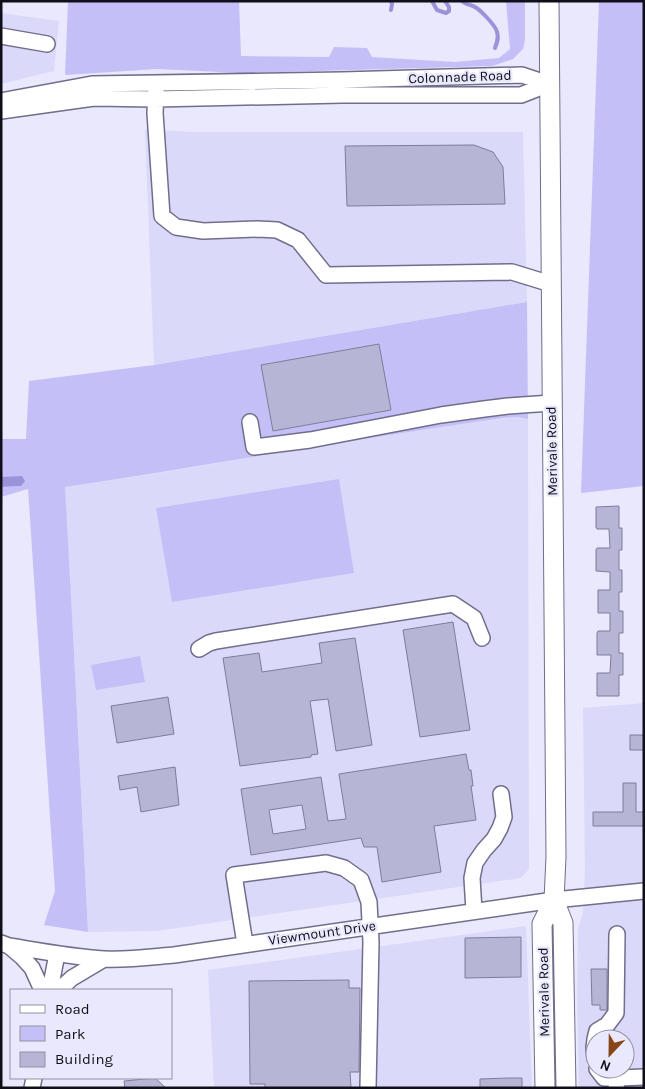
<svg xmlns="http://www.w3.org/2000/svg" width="645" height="1089" font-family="Karla,sans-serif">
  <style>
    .built { fill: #dbd9fa; fill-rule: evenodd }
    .green { fill: #c4c0f7 }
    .water { fill: #9b93da }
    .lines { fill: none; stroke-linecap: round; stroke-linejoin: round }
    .stream { stroke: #9b93da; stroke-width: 4 }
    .building { fill: #b7b5d5; stroke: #7f7c9a; fill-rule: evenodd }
    .minor-casing { stroke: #706e8b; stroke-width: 18 }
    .major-casing { stroke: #706e8b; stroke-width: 21 }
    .minor { stroke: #fff; stroke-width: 15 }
    .major { stroke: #fff; stroke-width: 19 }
    .labels { text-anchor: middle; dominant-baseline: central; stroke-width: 4.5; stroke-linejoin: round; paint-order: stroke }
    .street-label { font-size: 14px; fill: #0f0e19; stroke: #e9e8fc }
  </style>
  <rect width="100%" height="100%" fill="#e9e8fc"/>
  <path class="built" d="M1,13L59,21L54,71L1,84Z
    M145,129L191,132H523L527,302L154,365Z
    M517,417L528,419L529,869L521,878L156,931L88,932L74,652L64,487L159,473L414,430Z
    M644,703V1088H579L577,992L578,929L583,912L585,870L583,708ZM595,1039H625V1069H595Z
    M526,926L532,1088H214L208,970Z"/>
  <path class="green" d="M68,1H239L241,56L329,57L334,47L367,48L372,57L455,62L499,58L510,49L506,1H525V40L523,49L513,59L492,66L242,73L157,69L65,75Z
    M599,1H644V486L581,493Z
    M527,302L528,419L517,417L504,418C357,438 211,465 65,487L74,652L88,932L44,925L55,891L28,489L1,497V487L21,486L1,480V439H26L29,381L154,365Z
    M339,479L354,573L172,602L156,508Z
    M140,656L145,682L96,690L91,665Z"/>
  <path class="water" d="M22,476L25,481L21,486L1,487V477Z"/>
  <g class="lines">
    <path class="stream" d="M391,1L392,4L391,10
      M432,1L437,10L446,13L449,11V7L445,1
      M462,1C465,4 468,4 473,6C479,8 496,26 497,32C499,38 497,43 495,48"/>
  </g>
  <path class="building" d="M474,145L493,152L503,167L505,204L347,206L345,146Z
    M379,344L391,410L273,431L261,365Z
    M619,506V528H622V550H619V570H622V592H619V611H623V633H619V653H623V675H619V696H597V673H610L611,655H597V633L598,631H610V613H598V590H610V572L596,571V550L597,548H610L609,529H597V528H596V507Z
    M453,622L470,730L420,737L403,630Z
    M355,638L372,745L336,751L328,699L310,701L318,754L311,755V757L240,766L223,658L259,653L262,672L322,663L319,643Z
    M168,697L174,734L117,743L111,706Z
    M630,735H644V750H630Z
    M466,754L469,770H471L473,786H471L476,820L434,826L441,872L382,882L377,847H364L361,838L251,855L241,789L321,777L328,821L346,819L339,774ZM302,805L306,829L273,834L269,810Z
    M175,767L179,805L141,812L137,787L120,790L118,776Z
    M623,783H636V812H644V826H593V812H623Z
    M521,937V977L465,978V938Z
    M591,969H607V1010H600V1005H592Z
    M349,980V988H360L359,1072H350L351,1088H265V1084H250L249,981Z
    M155,1078L166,1088H125L124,1081Z
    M508,1078H522V1088H480V1079Z"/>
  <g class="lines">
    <g class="minor-casing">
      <path id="minor" d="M1,36L47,44
        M156,90L155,113L162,216L176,227L203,231L258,229L277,230L298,240L326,275L512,272L551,284
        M1,101L92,84L342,80L522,75L549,84
        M1,111L94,98L155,99L342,95H521L549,84
        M250,422L254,447L310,440L441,415L484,409L508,406L551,403
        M199,649L209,643L216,641L453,604L474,618L482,638
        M474,911L472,878L475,863L484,850L494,839L500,828L504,817L501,794
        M1,943L9,946C40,951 72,957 104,959C128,960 151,957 174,955L554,900L644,891
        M245,944L234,875L326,863L344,868L361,880L369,902L371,942L368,1088
        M9,946L22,957L32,968L42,990
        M50,990L57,954
        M59,990L72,978L104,959
        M595,1039L597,1031L607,1025L616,1013L617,934
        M595,1040L594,1047L595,1058
        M597,1069L604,1078H618
        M32,1088L34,1078
        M616,1088L618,1078L644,1077"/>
    </g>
    <g class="major-casing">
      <path id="major" d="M554,900L563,923L566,1088
        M545,1088L542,924L554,900L556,857L549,1"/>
    </g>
    <use href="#minor" class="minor"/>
    <use href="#major" class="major"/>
  </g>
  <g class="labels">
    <g class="street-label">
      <text transform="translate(460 77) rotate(-2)">Colonnade Road</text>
      <text transform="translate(552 451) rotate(-91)">Merivale Road</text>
      <text transform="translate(322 933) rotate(-8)">Viewmount Drive</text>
      <text transform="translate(544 992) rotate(-91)">Merivale Road</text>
    </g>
  </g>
  <rect width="645" height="1089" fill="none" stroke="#0f0e19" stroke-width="5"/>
  <rect x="10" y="989" width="162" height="90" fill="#e9e8fc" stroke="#9291a1"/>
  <rect x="20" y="1005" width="25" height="8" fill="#ffffff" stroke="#9291a1"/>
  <text x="55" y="1014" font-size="15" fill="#0f0e19">Road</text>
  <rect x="20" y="1026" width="25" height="15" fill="#c4c0f7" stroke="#9291a1"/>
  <text x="55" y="1039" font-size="15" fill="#0f0e19">Park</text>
  <rect x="20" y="1052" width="25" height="15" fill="#b7b5d5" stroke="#9291a1"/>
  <text x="55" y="1064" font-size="15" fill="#0f0e19">Building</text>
  <g transform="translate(610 1054) rotate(202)"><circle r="24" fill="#e9e8fc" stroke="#9291a1"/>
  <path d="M0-4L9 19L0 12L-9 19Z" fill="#884616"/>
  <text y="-8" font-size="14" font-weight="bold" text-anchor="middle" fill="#0f0e19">N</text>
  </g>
</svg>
